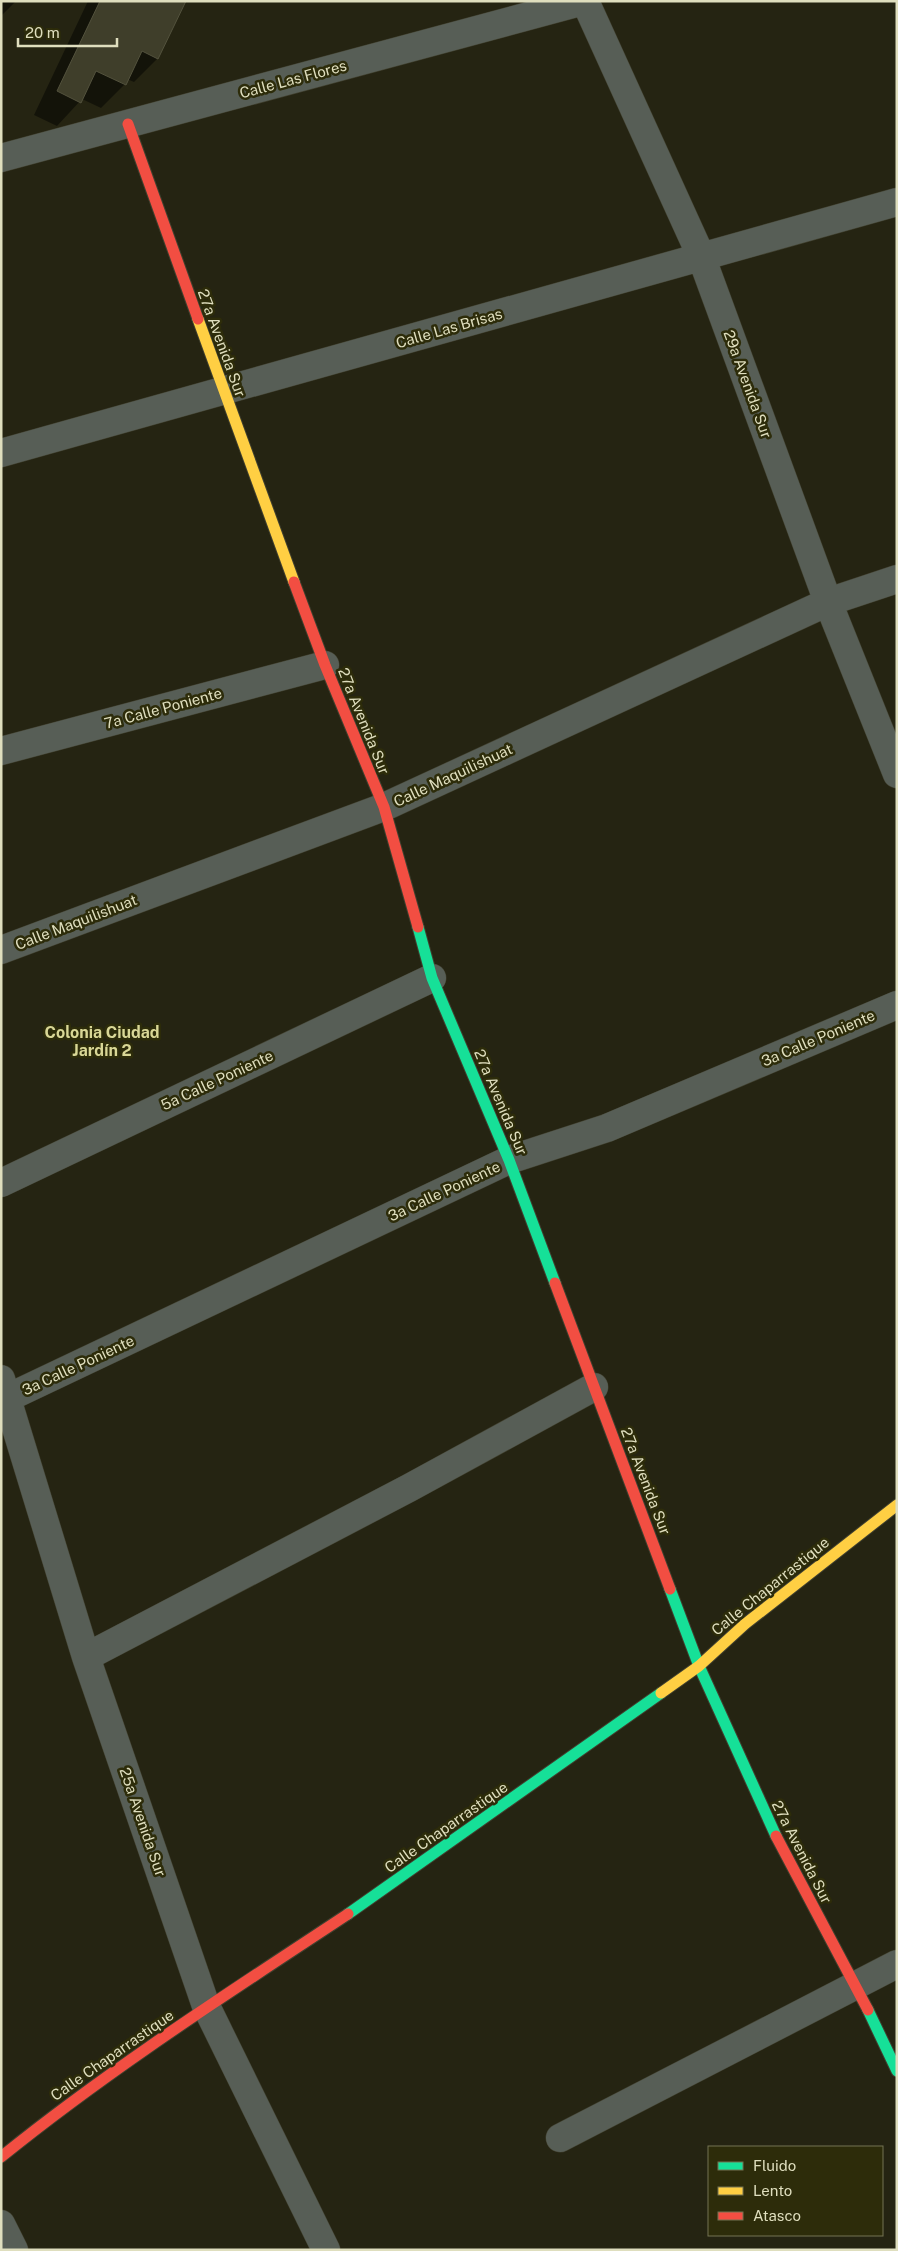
<svg xmlns="http://www.w3.org/2000/svg" width="898" height="2251" font-family="'Public Sans',sans-serif">
  <style>
    .shadow { fill: #0007 }
    .building { fill: #3f3e2a; stroke: #53523d }
    .lines { fill: none; stroke-linecap: round; stroke-linejoin: round }
    .street-casing { stroke: #41402f; stroke-width: 29 }
    .fast-casing { stroke: #41402f; stroke-width: 13 }
    .slow-casing { stroke: #41402f; stroke-width: 13 }
    .jam-casing { stroke: #41402f; stroke-width: 13 }
    .street { stroke: #575e56; stroke-width: 28 }
    .fast { stroke: #16e098; stroke-width: 11 }
    .slow { stroke: #ffcf43; stroke-width: 11 }
    .jam { stroke: #f24e42; stroke-width: 11 }
    .labels { text-anchor: middle; dominant-baseline: central; stroke-width: 5; stroke-linejoin: round; paint-order: stroke }
    .street-label { font-size: 15px; fill: #dfdebe; stroke: #2d2c0a }
    .neighbourhood-label { font-size: 16px; font-weight: bold; fill: #d9d796; stroke: #2d2c0a }
  </style>
  <rect width="100%" height="100%" fill="#252412"/>
  <path class="shadow" d="M1,1H16L1,16Z
    M88,1H185L157,59L134,82L127,79L125,84L101,108L82,99L57,126L34,115Z"/>
  <path class="building" d="M100,1H186L158,59L142,51L126,85L96,71L81,103L57,91Z"/>
  <g class="lines">
    <g class="street-casing">
      <path id="street" d="M585,1L701,256L828,602L897,774
        M1,158L584,1
        M1,453L897,202
        M1,751L325,665
        M1,950L384,807L828,602L897,579
        M1,1183L432,978
        M1,1379L86,1657L206,2006L326,2250
        M1,1401L509,1160L607,1128L897,1005
        M86,1657L409,1488L594,1387
        M560,2138L897,1964
        M1,2224L14,2250"/>
    </g>
    <g class="fast-casing">
      <path id="fast" d="M418,927L432,978L509,1160L555,1283
        M670,1589L699,1666L776,1836
        M348,1914L661,1693
        M868,2010L897,2071"/>
    </g>
    <g class="slow-casing">
      <path id="slow" d="M198,319L294,582
        M661,1693L699,1666L745,1624L897,1505"/>
    </g>
    <g class="jam-casing">
      <path id="jam" d="M128,124L198,319
        M294,582L325,665L384,807L418,927
        M555,1283L670,1589
        M776,1836L868,2010
        M1,2157C111,2068 230,1992 348,1914"/>
    </g>
    <use href="#street" class="street"/>
    <use href="#fast" class="fast"/>
    <use href="#slow" class="slow"/>
    <use href="#jam" class="jam"/>
  </g>
  <g class="labels">
    <g class="street-label">
      <text transform="translate(293 79) rotate(-15)">Calle Las Flores</text>
      <text transform="translate(449 328) rotate(-16)">Calle Las Brisas</text>
      <text transform="translate(222 343) rotate(70)">27a Avenida Sur</text>
      <text transform="translate(748 384) rotate(70)">29a Avenida Sur</text>
      <text transform="translate(163 708) rotate(-15)">7a Calle Poniente</text>
      <text transform="translate(364 721) rotate(68)">27a Avenida Sur</text>
      <text transform="translate(453 775) rotate(-25)">Calle Maquilishuat</text>
      <text transform="translate(76 922) rotate(-21)">Calle Maquilishuat</text>
      <text transform="translate(818 1038) rotate(-23)">3a Calle Poniente</text>
      <text transform="translate(217 1080) rotate(-25)">5a Calle Poniente</text>
      <text transform="translate(501 1102) rotate(67)">27a Avenida Sur</text>
      <text transform="translate(444 1191) rotate(-25)">3a Calle Poniente</text>
      <text transform="translate(78 1365) rotate(-25)">3a Calle Poniente</text>
      <text transform="translate(646 1481) rotate(69)">27a Avenida Sur</text>
      <text transform="translate(770 1586) rotate(-39)">Calle Chaparrastique</text>
      <text transform="translate(143 1822) rotate(71)">25a Avenida Sur</text>
      <text transform="translate(446 1827) rotate(-35)">Calle Chaparrastique</text>
      <text transform="translate(802 1852) rotate(63)">27a Avenida Sur</text>
      <text transform="translate(112 2055) rotate(-35)">Calle Chaparrastique</text>
    </g>
    <g class="neighbourhood-label">
      <text x="102" y="1032">Colonia Ciudad<tspan x="102" dy="18">Jardín 2</tspan></text>
    </g>
  </g>
  <rect width="898" height="2251" fill="none" stroke="#dfdebe" stroke-width="5"/>
  <rect x="708" y="2146" width="175" height="90" fill="#2d2c0a" stroke="#747352"/>
  <rect x="718" y="2162" width="25" height="8" fill="#16e098" stroke="#747352"/>
  <text x="753" y="2171" font-size="15" fill="#dfdebe">Fluido</text>
  <rect x="718" y="2187" width="25" height="8" fill="#ffcf43" stroke="#747352"/>
  <text x="753" y="2196" font-size="15" fill="#dfdebe">Lento</text>
  <rect x="718" y="2212" width="25" height="8" fill="#f24e42" stroke="#747352"/>
  <text x="753" y="2221" font-size="15" fill="#dfdebe">Atasco</text>
  <path d="M18 38v8h99v-8" fill="none" stroke="#dfdebe" stroke-width="2.5"/>
  <text x="25" y="38" font-size="15" fill="#dfdebe" stroke="#2d2c0a" stroke-width="4" paint-order="stroke">20 m</text>
</svg>
